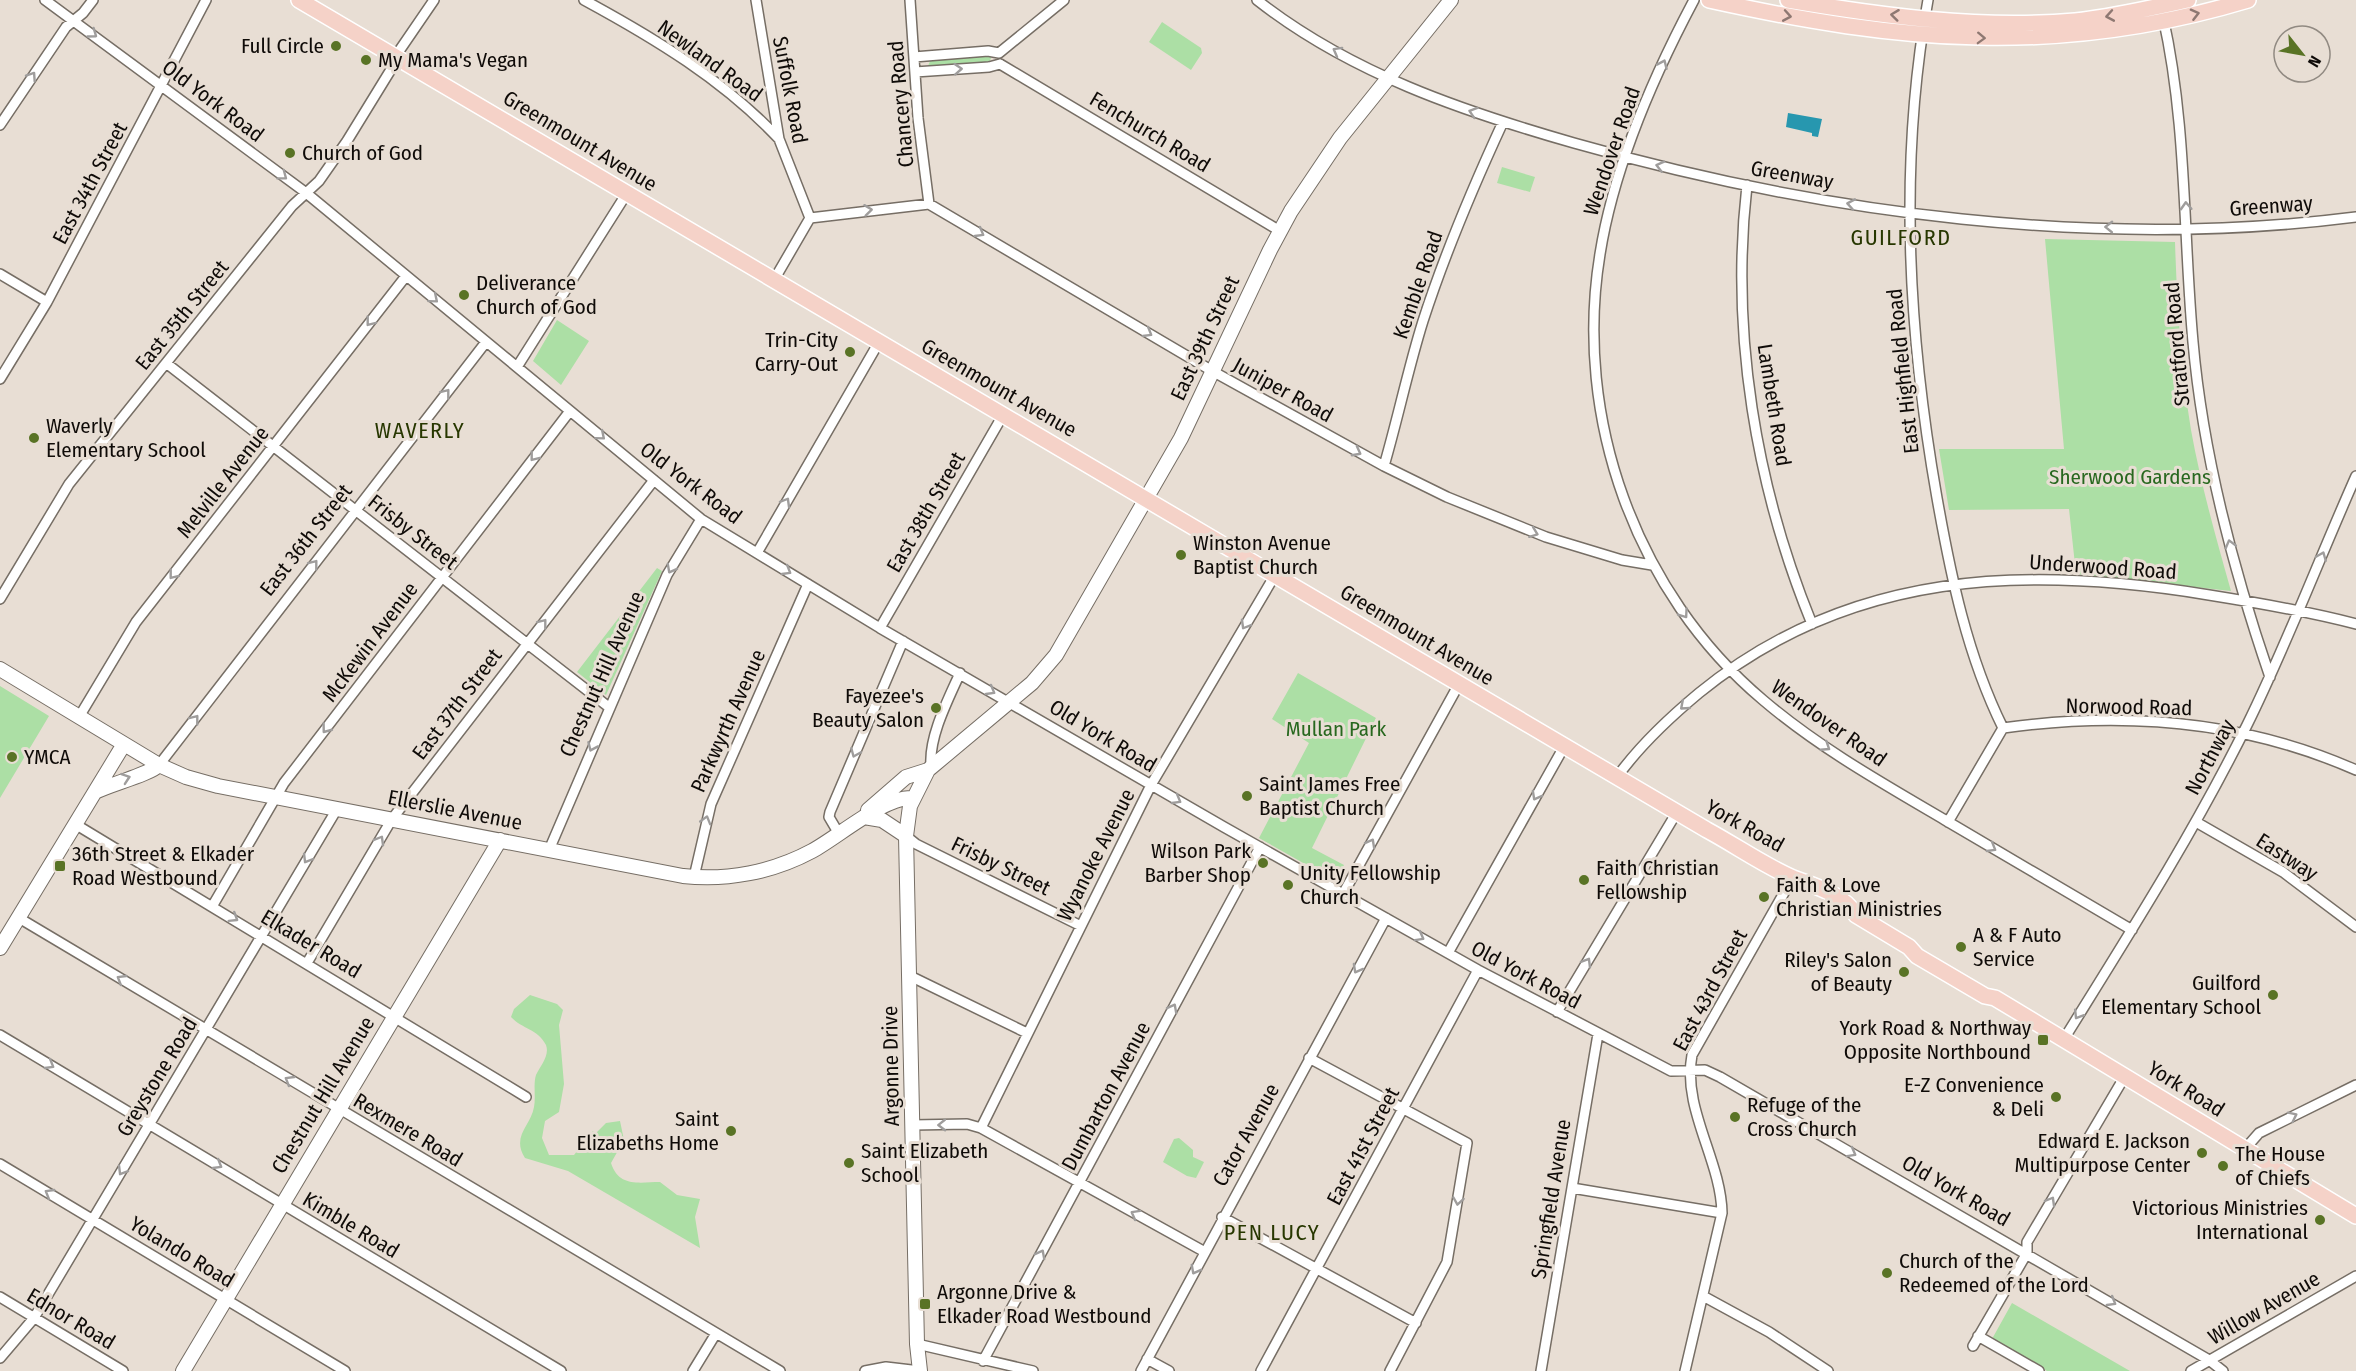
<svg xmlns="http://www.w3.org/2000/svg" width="2356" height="1371" font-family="'Fira Sans Condensed',sans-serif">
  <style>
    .green { fill: #acdfa5 }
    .water { fill: #2797af }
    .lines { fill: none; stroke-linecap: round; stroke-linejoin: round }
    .street-casing { stroke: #766e65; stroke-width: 12 }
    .secondary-casing { stroke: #766e65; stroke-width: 16 }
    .primary-casing { stroke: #fff; stroke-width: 18 }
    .street { stroke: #fff; stroke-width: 9 }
    .secondary { stroke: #fff; stroke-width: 14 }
    .primary { stroke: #f5d2c8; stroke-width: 15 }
    .oneway { stroke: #8e7872 }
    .oneway2 { stroke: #9f9d9c }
    .poi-dot { fill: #597325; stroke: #e8ded4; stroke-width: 2 }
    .labels { text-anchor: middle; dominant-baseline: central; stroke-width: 6; stroke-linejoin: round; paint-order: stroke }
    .poi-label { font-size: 21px; fill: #0f0b08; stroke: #e8ded4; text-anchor: start }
    .street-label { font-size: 21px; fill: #0f0b08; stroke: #e8ded4 }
    .park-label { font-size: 21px; fill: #28681f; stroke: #e8ded4 }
    .neighbourhood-label { font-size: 22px; letter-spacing: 1.5px; fill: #273700; stroke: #e8ded4 }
  </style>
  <rect width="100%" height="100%" fill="#e8ded4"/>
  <path class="green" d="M1162,22L1201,48L1202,53L1191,70L1149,42Z
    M989,55L991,58L989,63L928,66L931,59Z
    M1502,167L1535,177L1530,192L1497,183Z
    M2045,239L2175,242C2177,305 2181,368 2191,430C2201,485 2216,538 2231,591L2076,574L2069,509L1949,510L1939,449H2064Z
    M557,320L589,341L561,385L533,361Z
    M657,568L662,571L606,695L577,672Z
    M1298,673L1376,718L1312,848L1344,865L1335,881L1259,838L1309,743L1272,719Z
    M0,686L49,716L0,798Z
    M530,995L557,1004L563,1010L559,1025L564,1084L559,1112L545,1121L542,1138L549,1155H574L593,1131L595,1134L606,1123L620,1121L624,1140L611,1163C619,1188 640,1182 660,1182L677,1195L700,1199L695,1217L700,1248L568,1171L525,1158C511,1136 531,1126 534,1107C536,1097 533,1084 536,1075C540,1066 550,1056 546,1045C538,1029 522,1029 511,1017L514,1009Z
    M1179,1138L1193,1150V1157L1204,1162L1196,1178L1187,1176L1163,1162L1174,1139Z
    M2012,1303L2130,1371H2047L1992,1339Z"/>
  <path class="water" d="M1788,113L1822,119L1818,137L1812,136V133L1786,127Z"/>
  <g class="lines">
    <g class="street-casing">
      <path id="street" d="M45,0L305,192L701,519L880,628L1224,827L1478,970L1671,1071L1705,1070L1720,1077L2209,1360L2223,1371
        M584,0C654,38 724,80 779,139
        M756,0L779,139L810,218
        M910,0L918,118L929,204
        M1257,0C1350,73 1462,111 1574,143C1823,214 2098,250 2356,217
        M1694,0C1652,79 1614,166 1600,254C1573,418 1636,593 1763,700C1818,747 1882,783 1945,820C2007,856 2070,894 2132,930
        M1928,0C1898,165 1908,334 1937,498C1951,577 1967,655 2003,728
        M2163,17C2187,124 2183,233 2193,342C2203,456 2233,569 2270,677
        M999,53L1064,0
        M395,57L434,0
        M914,57L988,51L999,53
        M1000,64L1280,231
        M915,72L989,67L1000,64
        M0,125L66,27L83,13L93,0
        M1747,185C1730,333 1756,487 1812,624
        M810,218L929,204L1214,372L1384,466L1447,497L1546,537L1622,560L1652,565
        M0,274L47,302
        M774,280L810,218
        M166,363L610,708
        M517,367L627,193
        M0,379L47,302L206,0
        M1384,466C1398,418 1408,369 1423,321C1445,253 1473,187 1503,122
        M757,553L879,342
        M0,599L69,484L292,206L319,181L347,141L398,58
        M880,628L1003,415
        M79,717L136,622L406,276
        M2003,728C2125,711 2243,720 2356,770
        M159,765L486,342
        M931,765C929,736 948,700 960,673
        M1617,777C1640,745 1669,718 1699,693C1850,570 2026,565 2209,595C2259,603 2307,611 2356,624
        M1948,822L2003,728
        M2196,822L2283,872L2356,927
        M75,824L526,1097
        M839,834L829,817L830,812L903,641
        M906,836L916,844L1081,926
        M549,850L667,575L701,519
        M694,877L711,804L808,584
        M1343,894L1459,684
        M213,905L284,783L570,411
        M19,918L780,1371
        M1448,953L1565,745
        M307,963L392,819L654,480
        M910,976L1027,1033
        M1557,1012L1677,812
        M0,1035L561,1371
        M2064,1039C2128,936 2193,834 2247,725C2287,644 2319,559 2356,476
        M1309,1058L1467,1143L1447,1262L1390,1371
        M913,1125L967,1124L981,1128L1205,1252
        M981,1128L1151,785L1275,575
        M2244,1150L2259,1133L2356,1085
        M0,1164L345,1371
        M1572,1188L1722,1213
        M1222,1217L1416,1323
        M1703,1296L1769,1332L1828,1371
        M0,1297L123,1371
        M1978,1336L2039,1371
        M917,1344L1033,1371
        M1973,1346L2027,1253V1242L2125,1076
        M0,1358L34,1318L337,809
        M1147,1359L1169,1371
        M983,1361L1260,847
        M693,1371L715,1335
        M865,1371L886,1367L920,1371
        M1141,1371L1386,918
        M1261,1371L1478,970
        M1541,1371L1598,1034
        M1685,1371L1722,1213C1721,1160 1682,1109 1692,1055L1793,877
        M2191,1371L2356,1276"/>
    </g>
    <g class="secondary-casing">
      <path id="secondary" d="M0,669L159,765L186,777L218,786L683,876C727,881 773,872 812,851C838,837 885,796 912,798
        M95,792C111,784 150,774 159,765
        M868,810L906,777L928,770
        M864,817L882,820L906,836
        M0,948L124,744
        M183,1371L500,840
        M920,1371L917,1344L906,836L910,806L928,770L1032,683L1056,655L1181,438L1270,250L1291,211L1340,138L1451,0"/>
    </g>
    <g class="primary-casing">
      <path id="primary" d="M299,0L1707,830C1735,845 1763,865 1793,878C1815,886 1843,894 1856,915L1909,947L1917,956L1985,996L1995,998L2356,1216
        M1709,0C1899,42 2059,57 2248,0
        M1788,0C1882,16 1979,29 2075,21C2113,17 2151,8 2188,0"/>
    </g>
    <use href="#street" class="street"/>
    <use href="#secondary" class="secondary"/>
    <use href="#primary" class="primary"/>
  </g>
  <defs><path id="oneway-chevron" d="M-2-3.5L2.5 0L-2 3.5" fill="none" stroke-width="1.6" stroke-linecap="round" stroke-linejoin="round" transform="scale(1.5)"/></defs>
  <g class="oneway">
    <use href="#oneway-chevron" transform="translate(2195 14) rotate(-14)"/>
    <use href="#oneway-chevron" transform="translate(1895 15) rotate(-173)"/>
    <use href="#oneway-chevron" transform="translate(1787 16) rotate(10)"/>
    <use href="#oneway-chevron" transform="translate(2110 16) rotate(170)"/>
    <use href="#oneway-chevron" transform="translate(1981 38) rotate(2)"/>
  </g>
  <g class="oneway2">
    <use href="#oneway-chevron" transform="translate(93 34) rotate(36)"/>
    <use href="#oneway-chevron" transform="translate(1337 51) rotate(-151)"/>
    <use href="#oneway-chevron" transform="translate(1663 64) rotate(-66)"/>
    <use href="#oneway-chevron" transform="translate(958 69) rotate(-4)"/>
    <use href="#oneway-chevron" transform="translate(32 76) rotate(-56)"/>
    <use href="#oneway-chevron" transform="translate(1473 112) rotate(-162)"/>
    <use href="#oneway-chevron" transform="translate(1660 166) rotate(-166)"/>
    <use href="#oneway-chevron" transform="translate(283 176) rotate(37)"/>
    <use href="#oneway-chevron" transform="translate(1851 204) rotate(-170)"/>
    <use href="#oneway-chevron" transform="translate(2186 206) rotate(-93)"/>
    <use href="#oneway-chevron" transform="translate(868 210) rotate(-7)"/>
    <use href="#oneway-chevron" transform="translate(2109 227) rotate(-179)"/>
    <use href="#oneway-chevron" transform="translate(980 233) rotate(30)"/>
    <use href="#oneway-chevron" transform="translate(434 299) rotate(40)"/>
    <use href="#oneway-chevron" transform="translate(370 322) rotate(128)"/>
    <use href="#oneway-chevron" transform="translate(1148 333) rotate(31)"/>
    <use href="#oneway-chevron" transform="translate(446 393) rotate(-52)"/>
    <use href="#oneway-chevron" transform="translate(601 436) rotate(40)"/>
    <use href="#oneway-chevron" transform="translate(1357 452) rotate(28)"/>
    <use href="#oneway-chevron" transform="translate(534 457) rotate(128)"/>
    <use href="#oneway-chevron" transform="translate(786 502) rotate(-60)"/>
    <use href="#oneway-chevron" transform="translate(1534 533) rotate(21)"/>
    <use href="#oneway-chevron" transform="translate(2230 544) rotate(-105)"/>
    <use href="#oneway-chevron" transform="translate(2322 556) rotate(-68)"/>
    <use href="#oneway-chevron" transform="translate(314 564) rotate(-52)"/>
    <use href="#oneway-chevron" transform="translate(671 569) rotate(118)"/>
    <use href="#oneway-chevron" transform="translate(787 571) rotate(31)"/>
    <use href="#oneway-chevron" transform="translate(173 575) rotate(128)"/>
    <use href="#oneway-chevron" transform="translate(1684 614) rotate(55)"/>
    <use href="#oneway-chevron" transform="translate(543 623) rotate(-52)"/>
    <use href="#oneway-chevron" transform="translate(1245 625) rotate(120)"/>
    <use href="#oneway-chevron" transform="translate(991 691) rotate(30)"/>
    <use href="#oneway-chevron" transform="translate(1684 706) rotate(139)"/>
    <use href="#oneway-chevron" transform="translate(195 719) rotate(-52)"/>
    <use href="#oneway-chevron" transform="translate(326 729) rotate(127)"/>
    <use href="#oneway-chevron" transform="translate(592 747) rotate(114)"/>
    <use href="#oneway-chevron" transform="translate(1826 747) rotate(33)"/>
    <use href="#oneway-chevron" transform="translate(855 753) rotate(113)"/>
    <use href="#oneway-chevron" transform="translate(126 778) rotate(-19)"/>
    <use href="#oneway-chevron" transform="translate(1536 796) rotate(119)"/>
    <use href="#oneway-chevron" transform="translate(1177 800) rotate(30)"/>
    <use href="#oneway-chevron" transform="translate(706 820) rotate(-74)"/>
    <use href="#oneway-chevron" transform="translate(380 840) rotate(-60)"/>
    <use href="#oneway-chevron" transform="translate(1371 843) rotate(-61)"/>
    <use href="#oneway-chevron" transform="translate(1992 848) rotate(31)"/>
    <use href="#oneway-chevron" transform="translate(307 859) rotate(121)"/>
    <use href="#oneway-chevron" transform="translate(234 918) rotate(32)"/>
    <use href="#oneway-chevron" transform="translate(1420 937) rotate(29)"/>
    <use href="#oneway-chevron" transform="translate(1587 962) rotate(-59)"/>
    <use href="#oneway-chevron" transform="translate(1357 969) rotate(119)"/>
    <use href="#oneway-chevron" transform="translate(121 979) rotate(-149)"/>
    <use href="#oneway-chevron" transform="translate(1173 1008) rotate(-62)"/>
    <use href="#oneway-chevron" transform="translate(2078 1015) rotate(122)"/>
    <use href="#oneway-chevron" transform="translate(50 1065) rotate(31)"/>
    <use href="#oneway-chevron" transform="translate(289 1080) rotate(-149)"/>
    <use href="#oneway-chevron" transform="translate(2293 1116) rotate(-26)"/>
    <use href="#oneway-chevron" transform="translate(942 1125) rotate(179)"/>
    <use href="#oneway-chevron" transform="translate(1852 1153) rotate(29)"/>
    <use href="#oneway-chevron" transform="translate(218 1165) rotate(31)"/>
    <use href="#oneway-chevron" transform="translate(122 1171) rotate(121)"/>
    <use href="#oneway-chevron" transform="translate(49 1193) rotate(-149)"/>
    <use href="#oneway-chevron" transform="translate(1458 1201) rotate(99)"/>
    <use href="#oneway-chevron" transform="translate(2051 1201) rotate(-60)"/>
    <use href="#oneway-chevron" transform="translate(1135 1214) rotate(-151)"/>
    <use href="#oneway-chevron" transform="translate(1041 1254) rotate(-62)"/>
    <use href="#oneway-chevron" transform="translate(1195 1270) rotate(118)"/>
    <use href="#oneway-chevron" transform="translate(2112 1302) rotate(31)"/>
  </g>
  <g class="poi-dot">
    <circle cx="336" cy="46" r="6"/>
    <circle cx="366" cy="60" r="6"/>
    <circle cx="290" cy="153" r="6"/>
    <circle cx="464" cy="295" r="6"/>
    <circle cx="850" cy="352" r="6"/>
    <circle cx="34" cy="438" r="6"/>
    <circle cx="1181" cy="555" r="6"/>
    <circle cx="936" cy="708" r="6"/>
    <circle cx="12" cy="757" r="6"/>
    <circle cx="1247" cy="796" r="6"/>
    <circle cx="1263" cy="863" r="6"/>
    <rect x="54" y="860" width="12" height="12" rx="3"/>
    <circle cx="1584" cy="880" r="6"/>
    <circle cx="1288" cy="885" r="6"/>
    <circle cx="1764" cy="897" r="6"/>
    <circle cx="1961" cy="947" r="6"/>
    <circle cx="1904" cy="972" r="6"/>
    <circle cx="2273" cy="995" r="6"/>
    <rect x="2037" y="1034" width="12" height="12" rx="3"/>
    <circle cx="2056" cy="1097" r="6"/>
    <circle cx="1735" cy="1117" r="6"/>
    <circle cx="731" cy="1131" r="6"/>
    <circle cx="2202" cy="1153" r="6"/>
    <circle cx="849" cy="1163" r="6"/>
    <circle cx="2223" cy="1166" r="6"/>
    <circle cx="2320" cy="1220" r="6"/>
    <circle cx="1887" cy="1273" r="6"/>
    <rect x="919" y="1298" width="12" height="12" rx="3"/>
  </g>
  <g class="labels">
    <g class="poi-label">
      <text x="324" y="46" text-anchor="end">Full Circle</text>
      <text x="378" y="60">My Mama's Vegan</text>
      <text x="302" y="153">Church of God</text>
      <text x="476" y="283">Deliverance<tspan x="476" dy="24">Church of God</tspan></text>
      <text x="838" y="340" text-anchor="end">Trin-City<tspan x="838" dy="24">Carry-Out</tspan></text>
      <text x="46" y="426">Waverly<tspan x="46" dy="24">Elementary School</tspan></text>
      <text x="1193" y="543">Winston Avenue<tspan x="1193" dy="24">Baptist Church</tspan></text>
      <text x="924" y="696" text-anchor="end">Fayezee's<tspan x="924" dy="24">Beauty Salon</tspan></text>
      <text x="24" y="757">YMCA</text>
      <text x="1259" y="784">Saint James Free<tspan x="1259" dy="24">Baptist Church</tspan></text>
      <text x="1251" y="851" text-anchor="end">Wilson Park<tspan x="1251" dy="24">Barber Shop</tspan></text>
      <text x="72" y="854">36th Street &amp; Elkader<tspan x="72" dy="24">Road Westbound</tspan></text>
      <text x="1596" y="868">Faith Christian<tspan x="1596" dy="24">Fellowship</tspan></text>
      <text x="1300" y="873">Unity Fellowship<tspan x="1300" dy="24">Church</tspan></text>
      <text x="1776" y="885">Faith &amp; Love<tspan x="1776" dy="24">Christian Ministries</tspan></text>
      <text x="1973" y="935">A &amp; F Auto<tspan x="1973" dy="24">Service</tspan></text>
      <text x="1892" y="960" text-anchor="end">Riley's Salon<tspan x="1892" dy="24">of Beauty</tspan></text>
      <text x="2261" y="983" text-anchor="end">Guilford<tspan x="2261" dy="24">Elementary School</tspan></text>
      <text x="2031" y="1028" text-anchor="end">York Road &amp; Northway<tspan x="2031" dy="24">Opposite Northbound</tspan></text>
      <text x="2044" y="1085" text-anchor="end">E-Z Convenience<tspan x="2044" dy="24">&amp; Deli</tspan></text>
      <text x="1747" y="1105">Refuge of the<tspan x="1747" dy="24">Cross Church</tspan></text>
      <text x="719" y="1119" text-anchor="end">Saint<tspan x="719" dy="24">Elizabeths Home</tspan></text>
      <text x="2190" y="1141" text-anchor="end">Edward E. Jackson<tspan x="2190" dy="24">Multipurpose Center</tspan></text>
      <text x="861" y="1151">Saint Elizabeth<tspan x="861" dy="24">School</tspan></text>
      <text x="2235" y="1154">The House<tspan x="2235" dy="24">of Chiefs</tspan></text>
      <text x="2308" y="1208" text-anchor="end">Victorious Ministries<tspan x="2308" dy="24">International</tspan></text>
      <text x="1899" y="1261">Church of the<tspan x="1899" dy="24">Redeemed of the Lord</tspan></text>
      <text x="937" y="1292">Argonne Drive &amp;<tspan x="937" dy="24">Elkader Road Westbound</tspan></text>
    </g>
    <g class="street-label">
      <text transform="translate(710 61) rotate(36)">Newland Road</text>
      <text transform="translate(790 90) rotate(79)">Suffolk Road</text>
      <text transform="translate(213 101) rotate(37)">Old York Road</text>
      <text transform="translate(901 104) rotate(-95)">Chancery Road</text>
      <text transform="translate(1150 132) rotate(31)">Fenchurch Road</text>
      <text transform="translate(580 141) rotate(31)">Greenmount Avenue</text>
      <text transform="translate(1612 151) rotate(-71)">Wendover Road</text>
      <text transform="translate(1792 175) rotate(10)">Greenway</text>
      <text transform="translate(90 183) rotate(-62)">East 34th Street</text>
      <text transform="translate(2271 206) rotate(-4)">Greenway</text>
      <text transform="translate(1418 285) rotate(-71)">Kemble Road</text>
      <text transform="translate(182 315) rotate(-51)">East 35th Street</text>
      <text transform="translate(1205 338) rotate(-65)">East 39th Street</text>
      <text transform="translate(2177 344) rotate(-95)">Stratford Road</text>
      <text transform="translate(1903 371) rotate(-96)">East Highfield Road</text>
      <text transform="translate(999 388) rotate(30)">Greenmount Avenue</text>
      <text transform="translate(1283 390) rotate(29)">Juniper Road</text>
      <text transform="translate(1774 405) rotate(81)">Lambeth Road</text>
      <text transform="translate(223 482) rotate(-52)">Melville Avenue</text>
      <text transform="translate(691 483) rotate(37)">Old York Road</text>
      <text transform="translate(926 512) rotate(-60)">East 38th Street</text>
      <text transform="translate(413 532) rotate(38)">Frisby Street</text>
      <text transform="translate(306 540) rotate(-52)">East 36th Street</text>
      <text transform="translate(2103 567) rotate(4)">Underwood Road</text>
      <text transform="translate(1417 635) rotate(31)">Greenmount Avenue</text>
      <text transform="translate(370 642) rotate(-53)">McKewin Avenue</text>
      <text transform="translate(602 674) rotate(-66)">Chestnut Hill Avenue</text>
      <text transform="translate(457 704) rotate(-53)">East 37th Street</text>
      <text transform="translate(2129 707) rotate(1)">Norwood Road</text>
      <text transform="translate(728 721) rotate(-66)">Parkwyrth Avenue</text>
      <text transform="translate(1829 723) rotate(35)">Wendover Road</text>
      <text transform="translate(1103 736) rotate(31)">Old York Road</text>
      <text transform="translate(2210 757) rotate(-62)">Northway</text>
      <text transform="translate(455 810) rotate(11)">Ellerslie Avenue</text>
      <text transform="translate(1745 826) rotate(29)">York Road</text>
      <text transform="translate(1096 855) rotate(-63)">Wyanoke Avenue</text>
      <text transform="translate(2287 857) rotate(33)">Eastway</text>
      <text transform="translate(1001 866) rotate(26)">Frisby Street</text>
      <text transform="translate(311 944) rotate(31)">Elkader Road</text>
      <text transform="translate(1526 975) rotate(28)">Old York Road</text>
      <text transform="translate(1710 990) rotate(-62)">East 43rd Street</text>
      <text transform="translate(891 1066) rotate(-91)">Argonne Drive</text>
      <text transform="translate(157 1077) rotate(-59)">Greystone Road</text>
      <text transform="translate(2186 1089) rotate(32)">York Road</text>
      <text transform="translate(323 1095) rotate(-59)">Chestnut Hill Avenue</text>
      <text transform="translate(1106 1096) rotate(-62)">Dumbarton Avenue</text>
      <text transform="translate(408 1130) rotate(31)">Rexmere Road</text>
      <text transform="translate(1246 1135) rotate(-61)">Cator Avenue</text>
      <text transform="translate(1363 1146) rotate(-62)">East 41st Street</text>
      <text transform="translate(1956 1191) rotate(30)">Old York Road</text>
      <text transform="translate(1551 1199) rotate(-81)">Springfield Avenue</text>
      <text transform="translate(351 1225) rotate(31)">Kimble Road</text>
      <text transform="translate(182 1252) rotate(31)">Yolando Road</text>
      <text transform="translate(2264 1308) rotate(-30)">Willow Avenue</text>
      <text transform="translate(71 1319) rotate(31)">Ednor Road</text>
    </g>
    <g class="park-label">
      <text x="2130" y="477">Sherwood Gardens</text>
      <text x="1336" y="729">Mullan Park</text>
    </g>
    <g class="neighbourhood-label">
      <text x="1901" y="237">GUILFORD</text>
      <text x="420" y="430">WAVERLY</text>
      <text x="1272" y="1232">PEN LUCY</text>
    </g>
  </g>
  <g transform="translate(2302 54) rotate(121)"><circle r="28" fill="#e8ded4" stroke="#918a82" stroke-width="1.5"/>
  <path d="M0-4.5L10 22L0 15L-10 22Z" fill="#597325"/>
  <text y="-9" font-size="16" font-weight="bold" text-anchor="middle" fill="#0f0b08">N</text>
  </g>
</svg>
